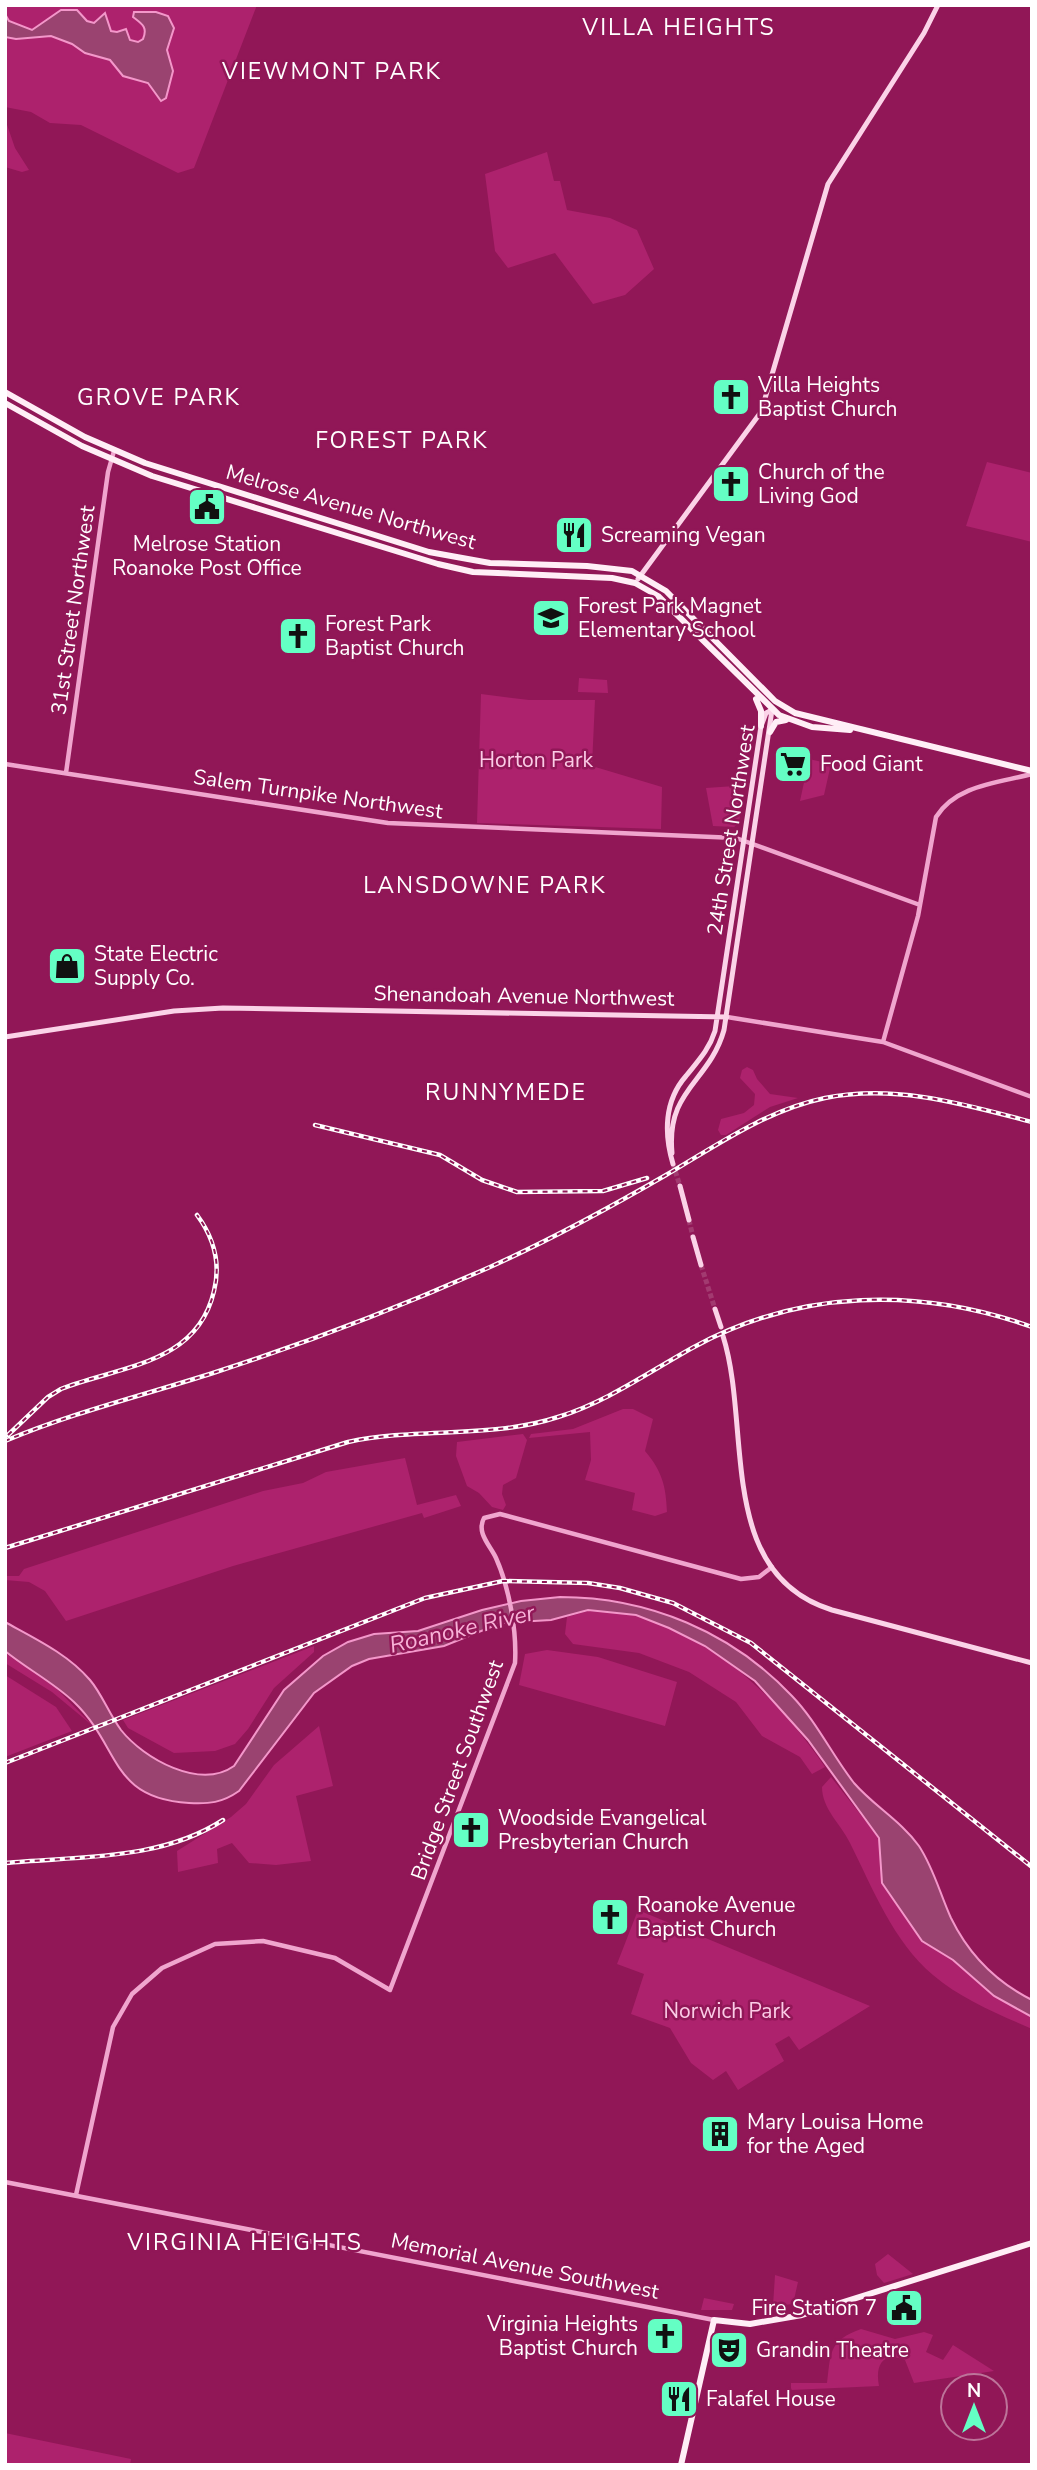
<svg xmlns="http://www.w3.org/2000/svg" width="1037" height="2470" font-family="'Nunito Sans',sans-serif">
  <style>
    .green { fill: #ad226d }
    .water { fill: #9a4370; stroke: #f397ca; stroke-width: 2 }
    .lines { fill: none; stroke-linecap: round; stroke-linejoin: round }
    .secondary-tunnel { stroke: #a23a70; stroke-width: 5; stroke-dasharray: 5 2.5; stroke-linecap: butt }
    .tertiary { stroke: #f0a5ce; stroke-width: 4.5 }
    .secondary { stroke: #fbd3e8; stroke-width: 5 }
    .primary { stroke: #ffeef6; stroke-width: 6 }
    .rail-casing { stroke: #fff; stroke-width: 4.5 }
    .rail { stroke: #911757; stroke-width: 2; stroke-dasharray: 5; stroke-linecap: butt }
    .labels { text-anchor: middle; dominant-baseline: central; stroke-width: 5; stroke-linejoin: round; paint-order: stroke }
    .poi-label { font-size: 21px; fill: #fff; stroke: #911757; text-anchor: start }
    .street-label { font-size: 21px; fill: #fff; stroke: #911757 }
    .park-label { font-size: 21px; fill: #fbcce6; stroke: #911757 }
    .neighbourhood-label { font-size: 23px; letter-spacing: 2px; fill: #fff; stroke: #911757 }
    .water-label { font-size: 23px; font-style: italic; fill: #f7b1d7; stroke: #911757 }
  </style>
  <rect width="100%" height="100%" fill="#911757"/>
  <path class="green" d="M5,5H257L194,168L178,173L81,125L50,123L31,112L5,107Z
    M5,119L15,148L29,170L22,172L5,167Z
    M547,152L554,181H560L567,210L610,218L637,230L654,269L625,295L593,304L555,253L508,268L495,251L485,174Z
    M987,462L1032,473V542L966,526Z
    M579,678L607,680L608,693L578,692Z
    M481,694L529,700H595L592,766L662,787L661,829L477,823Z
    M809,759L831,764L824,795L800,801Z
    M735,786L741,810L739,823L734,827L713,826L706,788Z
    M747,1067L753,1070L757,1079L770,1094L798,1098L770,1107L726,1135H721L718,1130L721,1119L744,1113L754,1105L755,1094L740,1078L742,1070Z
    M623,1409H633L653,1419L645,1451C662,1471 666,1486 667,1512L655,1516L632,1510L635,1493L585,1480L591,1460L590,1432L529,1438L531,1434L573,1429Z
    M523,1434L527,1440L516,1478L503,1485L502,1494L506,1505L503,1510L492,1507L479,1493L467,1486L456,1456L457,1442Z
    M405,1458L417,1505L456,1495L461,1506L424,1518L422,1513L233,1566L66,1621L45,1591L29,1582L5,1580L7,1576H19L24,1569L263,1491L303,1483L326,1472Z
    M588,1611C604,1612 621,1612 636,1616C717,1638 780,1701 825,1767L812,1774L800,1757L762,1736L736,1702L689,1672L639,1653L573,1644L565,1634L567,1617Z
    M314,1646V1652L274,1688L248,1729L235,1744L215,1751L174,1753L128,1728L123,1720Z
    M547,1650L598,1657L677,1682L665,1726L519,1685L525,1654Z
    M5,1653L56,1688L93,1726L52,1692L5,1663Z
    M5,1675L56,1707L72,1731L5,1757Z
    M319,1726L333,1786L296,1796L311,1861L276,1865L249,1863L232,1843L217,1849L218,1863L178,1872L177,1851L231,1817L246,1804L274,1765Z
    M831,1777L879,1838L882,1883L922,1941L953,1960L994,1996L1032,2017V2029C998,2014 961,1999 933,1975C893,1941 873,1889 850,1843C841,1824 822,1809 822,1787Z
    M638,1910L870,2006L799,2050L789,2036L775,2044L784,2061L738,2090L726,2071L713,2080L691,2063L670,2028L631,2014L644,1974L617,1964Z
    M888,2254L913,2274L884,2283L877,2275L875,2264Z
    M775,2275L798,2282L793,2304L773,2306Z
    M704,2298L734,2304L732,2310H701Z
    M861,2329L895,2339L924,2332L933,2335L926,2352L943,2360L953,2345L994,2371L914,2383L905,2360C882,2351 875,2366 879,2386L791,2390V2383H827C831,2353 828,2341 861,2329Z
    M5,2433L131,2459L130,2465H5Z"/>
  <path class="water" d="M61,10H77L87,21L94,23L105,13L111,31L117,32L126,29L130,40L138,42L143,39C148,27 142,24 133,17L134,12H156L168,16L174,28L167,50L173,71L166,98L161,101L148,83L123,76L110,60L85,53L72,44L51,36L16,39L5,37V14L9,21L32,30Z
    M560,1597C648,1597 732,1632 792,1696C817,1722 832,1755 854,1783C874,1806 901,1821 919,1846C934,1869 940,1894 951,1918C969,1955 996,1982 1032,2000V2017L994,1996L953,1960L922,1941L882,1883L879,1838L808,1740L755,1681L705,1646L669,1628L636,1615L588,1610L551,1620L501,1623L444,1646L369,1659L352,1666L314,1693L239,1791C222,1803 209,1804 189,1803C109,1798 121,1747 74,1702C53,1682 27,1669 5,1651V1622C34,1638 68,1654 90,1680C102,1694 109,1714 121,1730C144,1759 200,1790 234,1766L284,1690L323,1656L348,1642L374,1634L418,1631L482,1610L521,1601Z"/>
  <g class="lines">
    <path class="secondary-tunnel" d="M673,1164L680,1186
      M689,1220L693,1237
      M701,1265L715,1309"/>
    <path class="tertiary" d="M5,764L388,823L736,838L920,905
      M66,773L108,472L114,451
      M727,1017L883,1042L1032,1097
      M883,1042L918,916L936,817C956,785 998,783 1032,774
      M5,2182L714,2320
      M76,2195L113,2027L132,1994L162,1968L215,1944L263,1941L335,1958L390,1990L515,1663C517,1631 509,1587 496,1558C490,1545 476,1533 484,1518L500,1514L741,1579L759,1577L772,1567"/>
    <path class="secondary" d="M638,579L761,412L828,184L924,33L938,5
      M5,1037L174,1011L223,1008L727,1017
      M672,1153C666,1089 709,1083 724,1030L772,710
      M673,1164C664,1134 664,1101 686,1076C698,1061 709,1050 715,1031L761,726L766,713L772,710
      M680,1186L689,1220
      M693,1237L701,1265
      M715,1309L721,1327
      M723,1336C752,1427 715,1574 832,1610L1032,1663"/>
    <path class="primary" d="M5,392L85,437L145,463L429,552L490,563L587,566L632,571L666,591L775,701L795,713L1032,771
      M5,403L82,446L152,476L438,564L473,572L612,578L635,583L658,596L779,715L812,727L850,730
      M756,699L761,711V726
      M770,732L776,722L786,720
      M681,2465L714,2320L750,2324L802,2315L1032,2243"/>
    <g class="rail-casing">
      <path id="rail" d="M315,1125L440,1155L482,1180L517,1192L603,1191L647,1178
        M8,1435L48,1397L61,1389C119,1366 197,1365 214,1291C221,1263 214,1238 197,1215
        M5,1441C74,1412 145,1395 216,1372C309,1342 400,1307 490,1267C550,1240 609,1208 666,1175C717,1145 767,1110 825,1098C896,1084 963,1104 1032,1122
        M5,1548L348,1442C417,1427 491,1439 558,1417C607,1402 650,1371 694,1347C800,1289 920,1287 1032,1327
        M5,1763L425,1598L503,1581L588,1583L620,1588L673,1603L751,1643L1032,1867
        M5,1863C78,1856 160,1861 223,1820"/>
    </g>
    <use href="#rail" class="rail"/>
  </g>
  <defs>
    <g id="church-square" transform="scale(2.0125)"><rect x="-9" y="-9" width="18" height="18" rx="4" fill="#64ffc4" stroke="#911757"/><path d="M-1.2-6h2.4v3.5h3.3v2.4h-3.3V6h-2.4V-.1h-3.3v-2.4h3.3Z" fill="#111"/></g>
    <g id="civic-square" transform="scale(2.0125)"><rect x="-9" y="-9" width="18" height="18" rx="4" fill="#64ffc4" stroke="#911757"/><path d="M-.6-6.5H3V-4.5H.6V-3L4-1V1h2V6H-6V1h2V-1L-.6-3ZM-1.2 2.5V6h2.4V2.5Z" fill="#111"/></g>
    <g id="restaurant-square" transform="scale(2.0125)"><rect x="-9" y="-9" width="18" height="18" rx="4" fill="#64ffc4" stroke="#911757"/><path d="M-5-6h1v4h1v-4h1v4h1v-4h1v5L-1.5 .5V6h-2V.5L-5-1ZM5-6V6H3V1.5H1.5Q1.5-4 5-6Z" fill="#111"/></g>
    <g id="school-square" transform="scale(2.0125)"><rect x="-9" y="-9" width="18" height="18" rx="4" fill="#64ffc4" stroke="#911757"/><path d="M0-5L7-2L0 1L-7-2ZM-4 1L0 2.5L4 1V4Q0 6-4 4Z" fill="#111"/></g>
    <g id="supermarket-square" transform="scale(2.0125)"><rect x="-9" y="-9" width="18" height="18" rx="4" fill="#64ffc4" stroke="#911757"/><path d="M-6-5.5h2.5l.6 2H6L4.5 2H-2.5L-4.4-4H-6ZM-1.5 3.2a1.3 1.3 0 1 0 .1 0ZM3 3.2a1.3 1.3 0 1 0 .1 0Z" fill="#111"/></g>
    <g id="shop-square" transform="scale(2.0125)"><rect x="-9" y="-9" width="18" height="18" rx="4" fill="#64ffc4" stroke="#911757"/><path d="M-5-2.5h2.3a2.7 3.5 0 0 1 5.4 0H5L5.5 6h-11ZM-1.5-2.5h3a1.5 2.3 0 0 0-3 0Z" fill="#111"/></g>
    <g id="building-square" transform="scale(2.0125)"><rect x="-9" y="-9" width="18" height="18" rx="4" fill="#64ffc4" stroke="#911757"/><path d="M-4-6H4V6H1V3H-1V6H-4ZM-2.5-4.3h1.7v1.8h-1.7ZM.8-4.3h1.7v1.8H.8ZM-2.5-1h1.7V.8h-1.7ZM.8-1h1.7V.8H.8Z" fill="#111"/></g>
    <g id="theatre-square" transform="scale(2.0125)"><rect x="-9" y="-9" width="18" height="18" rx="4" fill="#64ffc4" stroke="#911757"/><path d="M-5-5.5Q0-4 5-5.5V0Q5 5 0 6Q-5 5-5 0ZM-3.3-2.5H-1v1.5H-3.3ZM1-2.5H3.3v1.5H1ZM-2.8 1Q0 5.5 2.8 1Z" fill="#111"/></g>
  </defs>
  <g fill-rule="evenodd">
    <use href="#church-square" x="731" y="397"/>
    <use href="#church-square" x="731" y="484"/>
    <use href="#civic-square" x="207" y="507"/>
    <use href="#restaurant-square" x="574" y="535"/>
    <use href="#school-square" x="551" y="618"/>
    <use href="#church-square" x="298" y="636"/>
    <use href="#supermarket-square" x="793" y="764"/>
    <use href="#shop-square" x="67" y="966"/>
    <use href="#church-square" x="471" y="1830"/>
    <use href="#church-square" x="610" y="1917"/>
    <use href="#building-square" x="720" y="2134"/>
    <use href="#civic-square" x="904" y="2308"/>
    <use href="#church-square" x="665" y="2336"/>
    <use href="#theatre-square" x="729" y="2350"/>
    <use href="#restaurant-square" x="679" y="2399"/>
  </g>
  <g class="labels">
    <g class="poi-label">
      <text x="758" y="385">Villa Heights<tspan x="758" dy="24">Baptist Church</tspan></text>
      <text x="758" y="472">Church of the<tspan x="758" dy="24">Living God</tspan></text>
      <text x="601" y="535">Screaming Vegan</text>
      <text x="207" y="544" text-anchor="middle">Melrose Station<tspan x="207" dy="24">Roanoke Post Office</tspan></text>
      <text x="578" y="606">Forest Park Magnet<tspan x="578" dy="24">Elementary School</tspan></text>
      <text x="325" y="624">Forest Park<tspan x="325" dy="24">Baptist Church</tspan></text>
      <text x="820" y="764">Food Giant</text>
      <text x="94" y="954">State Electric<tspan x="94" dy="24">Supply Co.</tspan></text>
      <text x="498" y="1818">Woodside Evangelical<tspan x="498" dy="24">Presbyterian Church</tspan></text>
      <text x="637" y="1905">Roanoke Avenue<tspan x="637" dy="24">Baptist Church</tspan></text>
      <text x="747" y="2122">Mary Louisa Home<tspan x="747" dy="24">for the Aged</tspan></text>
      <text x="877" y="2308" text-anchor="end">Fire Station 7</text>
      <text x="638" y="2324" text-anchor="end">Virginia Heights<tspan x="638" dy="24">Baptist Church</tspan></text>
      <text x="756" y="2350">Grandin Theatre</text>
      <text x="706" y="2399">Falafel House</text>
    </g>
    <g class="street-label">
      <text transform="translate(351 507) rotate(16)">Melrose Avenue Northwest</text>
      <text transform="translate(73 610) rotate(-82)">31st Street Northwest</text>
      <text transform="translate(318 794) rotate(8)">Salem Turnpike Northwest</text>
      <text transform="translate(731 830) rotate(-81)">24th Street Northwest</text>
      <text transform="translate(524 996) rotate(1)">Shenandoah Avenue Northwest</text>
      <text transform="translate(457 1770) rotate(-70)">Bridge Street Southwest</text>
      <text transform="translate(525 2266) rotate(11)">Memorial Avenue Southwest</text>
    </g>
    <g class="park-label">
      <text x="536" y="760">Horton Park</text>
      <text x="727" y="2011">Norwich Park</text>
    </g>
    <g class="neighbourhood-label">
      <text x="679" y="27">VILLA HEIGHTS</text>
      <text x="332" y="71">VIEWMONT PARK</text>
      <text x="159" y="397">GROVE PARK</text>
      <text x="402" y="440">FOREST PARK</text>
      <text x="485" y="885">LANSDOWNE PARK</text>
      <text x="506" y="1092">RUNNYMEDE</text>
      <text x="245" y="2242">VIRGINIA HEIGHTS</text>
    </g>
    <g class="water-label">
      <text transform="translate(462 1629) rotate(-13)">Roanoke River</text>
    </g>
  </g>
  <rect width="1037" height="2470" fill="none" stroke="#ffffff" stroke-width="14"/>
  <g transform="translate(974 2407)"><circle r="33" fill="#911757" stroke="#bd749a" stroke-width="2"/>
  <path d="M0-5L12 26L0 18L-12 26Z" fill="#64ffc4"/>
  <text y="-10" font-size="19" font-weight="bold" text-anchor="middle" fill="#ffffff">N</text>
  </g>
</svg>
